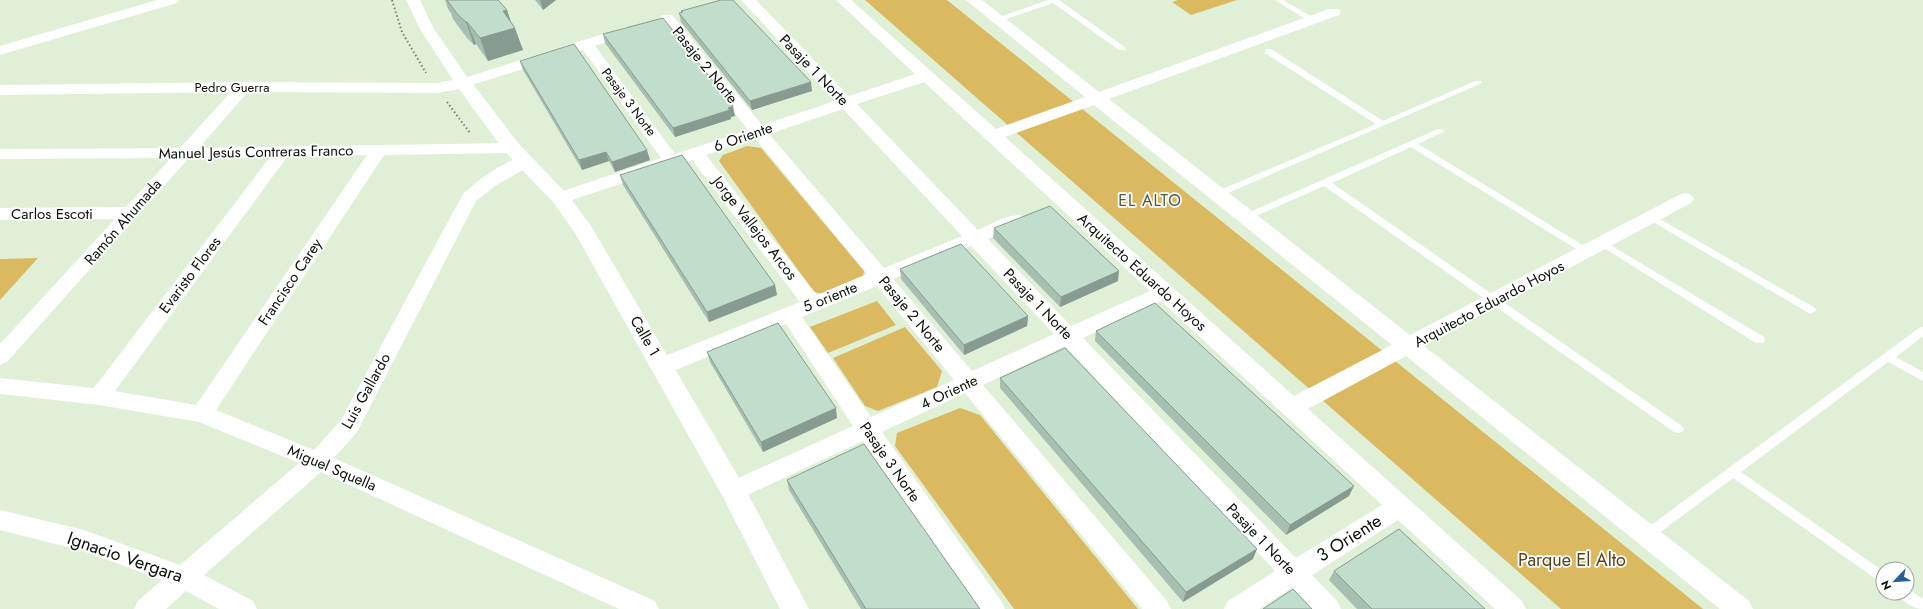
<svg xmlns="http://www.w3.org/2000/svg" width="1923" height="609" font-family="Jost,sans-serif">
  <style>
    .green { fill: #dbb961 }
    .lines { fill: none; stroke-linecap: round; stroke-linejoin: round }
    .path { stroke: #778372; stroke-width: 2; stroke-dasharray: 1.5 2.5; stroke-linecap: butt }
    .service { fill: #fff; fill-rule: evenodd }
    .minor { fill: #fff; fill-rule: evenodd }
    .tertiary { fill: #fff; fill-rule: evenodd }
    .wall { fill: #a6bfb0 }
    .shaded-wall { fill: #879b90 }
    .building { fill: #c1decd; stroke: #879b90 }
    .labels { text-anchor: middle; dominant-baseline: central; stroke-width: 3.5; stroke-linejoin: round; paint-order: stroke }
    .far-street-label { font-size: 13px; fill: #0b1108; stroke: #fff }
    .street-label { font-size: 15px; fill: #0b1108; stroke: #fff }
    .neighbourhood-label { font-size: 16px; letter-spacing: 1px; fill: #4b5a44; stroke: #fff }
    .near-street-label { font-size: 18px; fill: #0b1108; stroke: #fff }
    .near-park-label { font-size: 18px; fill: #55451b; stroke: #fff }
  </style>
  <rect width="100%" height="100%" fill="#dff0d7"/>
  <path class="green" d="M865,0H947L1703,609H1561Z
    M1178,0H1237L1191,15L1172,2Z
    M747,146L761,148L864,271L863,279L828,295L814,292L719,161L723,155Z
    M38,258L0,300V259Z
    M877,301L896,325L828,353L810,327Z
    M905,327L942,371L937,387L878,411L865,406L833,358Z
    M960,408L980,415L1138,609H1014L895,446L897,433Z"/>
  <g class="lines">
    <path class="path" d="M392,0L402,32L426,73
      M447,102L470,133"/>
    <path class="service" d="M1048,0H1059L1126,48L1125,50H1119L1053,3L1001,21L994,19Z
      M1275,0H1283L1316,19L1309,21Z
      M1265,49H1271L1383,121L1475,81H1481L1482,83L1221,196H1215L1214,194L1215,192L1376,124L1265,53Z
      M1438,129H1441L1445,131L1418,144L1589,249L1591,251L1589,253H1583L1411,147L1332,183L1682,426L1684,429L1682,432L1678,433L1674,432L1324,186L1249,219H1243L1241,217L1243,215Z
      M1651,214L1815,308L1816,310L1811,314L1807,312L1648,219L1646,217L1648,215Z
      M1602,240L1764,337L1765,340L1764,343H1756L1599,245L1597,243L1599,241Z
      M1923,327V336L1896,357L1923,372V381L1888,362L1741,472L1883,571V584L1733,478L1651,539L1647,540L1643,539L1641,535L1643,531L1919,328Z
      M1907,588L1923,599V609C1914,609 1902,602 1898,593H1907Z"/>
    <path class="minor" d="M157,0H179L177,3L0,55V46Z
      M406,0H420L434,29L467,77L625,27H635L637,30L635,33L595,46L675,154L748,130L662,21L660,18L662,15H672L762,125L835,101L741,0H756L849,96L915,74L836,0H851L996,129L1085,97L966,0H982L1099,92L1329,9H1339L1341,12L1339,15L1109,99L1410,335L1679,195L1685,193L1691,195L1694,199L1691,203L1424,346L1749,601L1753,609H1720L1406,356L1308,409L1522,601L1526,609H1495L1398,520L1312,575L1337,601L1341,609H1311L1292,588L1259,609H1224L1228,601L1275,571L1065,346L983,385L1167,601L1171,609H1142L965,393L882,432L1001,601L1005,609H977L863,441L741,498L733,501L725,498L721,491L725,484L853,426L786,324L671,372L663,374L655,372L652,366L655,360L800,302L692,160L560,204L554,202L551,198L554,194L661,158L583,50L469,86L463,88L457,86L420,29ZM924,82L1150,291L1071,326L988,239L1024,224L1027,220L1024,216C1010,212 992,224 978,230L857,104ZM1094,105L1392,345L1294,396L1005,137ZM843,109L962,236L884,268L769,134ZM755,138L867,274L817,295L706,155ZM971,246L1054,334L972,371L893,279ZM877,286L954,380L871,417L802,317ZM1161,301L1382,505L1296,558L1083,338Z
      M244,82L250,84L252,87L199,148L512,143L518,144L520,148L518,152L512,153L384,155L216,410L314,450L341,420L463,194C476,182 513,153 531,157L534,161L531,165L495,186L476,201L357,432L334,458L655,601L659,609H619L321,472L204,575L253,601L257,609H219L186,591L166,609H134L138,601L162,580L83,551L0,530V510L84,530L180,565L299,463L199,422L99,405L0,394V378L94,388L270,157L189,158L7,362L0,365V344L115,219L0,220V208L126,207L171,158L0,159V149L180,148L238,84ZM367,155L196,405L115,391L287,157Z"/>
    <path class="tertiary" d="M463,78L469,79L519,144L567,194L591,226L742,483L809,609H780L724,499L575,233L553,202L505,152L459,89L437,93L244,92L0,95V85L244,82L437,83Z"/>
  </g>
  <path class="wall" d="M445,0H498L507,10L511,22L523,50L488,61L476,44L474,45L467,38L453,19L451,13L448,9Z
    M535,0H556L543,10Z
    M681,11L812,91L752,110L681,22L679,13H682Z
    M603,34L735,116L731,117V119L675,137L605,43Z
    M520,61L650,160L615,172L609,161L582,170L523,70Z
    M620,175L775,285L777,295L709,322L623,185Z
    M994,228L1118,281L1060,307L993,238Z
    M900,269L1028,316L1027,326L964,355L901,279Z
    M1096,331L1349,496L1286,535L1095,341Z
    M707,352L837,418L763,452L710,362Z
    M1000,378L1253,559L1183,602L1000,388Z
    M787,480L980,609H861L789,490Z
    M1334,571L1485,609H1357L1329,580Z"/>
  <path class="shaded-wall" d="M540,0H556L543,10Z
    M507,10L513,29L515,28L523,50L488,61L480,38L503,11Z
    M466,22H467L476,44L474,45Z
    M811,82L812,91L752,110L750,101Z
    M733,106L735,116L731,117V119L675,137L673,128Z
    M647,150L650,160L615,172L612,162Z
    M606,152L609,161L582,170L579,160Z
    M1119,271L1118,281L1060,307L1061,297Z
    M775,285L777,295L709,322L707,312Z
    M1028,316L1027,326L964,355V345Z
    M836,408L837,418L763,452L761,442Z
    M1354,486L1349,496L1286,535L1290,525Z
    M1257,549L1253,559L1183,602L1186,592Z"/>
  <path class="building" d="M447,0H498L507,10L503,11L515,28L480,38L467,22H466L458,15Z
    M721,0H733L811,82L750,101L679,13L683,12L681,11Z
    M663,18L733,106L728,108L730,110L673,128L603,34Z
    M574,44L647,150L612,162L606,152L579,160L520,61Z
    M682,155L775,285L707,312L620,175Z
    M1050,206L1119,271L1061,297L994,228Z
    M961,244L1028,316L964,345L900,269Z
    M1155,303L1354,486L1290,525L1096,331Z
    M778,323L836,408L761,442L707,352Z
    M1065,348L1257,549L1186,592L1000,378Z
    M864,444L980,609H866L787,480Z
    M1399,529L1485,609H1372L1334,571Z
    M1293,589L1312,609H1263Z"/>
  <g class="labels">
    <g class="far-street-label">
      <text x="232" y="87">Pedro Guerra</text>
      <text transform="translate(629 102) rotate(53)">Pasaje 3 Norte</text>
    </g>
    <g class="street-label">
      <text transform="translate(705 65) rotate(51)">Pasaje 2 Norte</text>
      <text transform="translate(814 70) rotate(46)">Pasaje 1 Norte</text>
      <text transform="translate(743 137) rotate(-19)">6 Oriente</text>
      <text transform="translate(256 152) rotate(-1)">Manuel Jesús Contreras Franco</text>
      <text x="52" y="214">Carlos Escoti</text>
      <text transform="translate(123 222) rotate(-49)">Ramón Ahumada</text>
      <text transform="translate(755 228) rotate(52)">Jorge Vallejos Arcos</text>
      <text transform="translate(1142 272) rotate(42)">Arquitecto Eduardo Hoyos</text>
      <text transform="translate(190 275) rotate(-53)">Evaristo Flores</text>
      <text transform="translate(290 282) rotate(-56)">Francisco Carey</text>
      <text transform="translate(830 297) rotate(-22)">5 oriente</text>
      <text transform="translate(1038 304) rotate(46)">Pasaje 1 Norte</text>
      <text transform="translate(1489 304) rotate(-28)">Arquitecto Eduardo Hoyos</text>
      <text transform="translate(912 314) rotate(50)">Pasaje 2 Norte</text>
      <text transform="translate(645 336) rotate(60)">Calle 1</text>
      <text transform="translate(366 391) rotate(-61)">Luis Gallardo</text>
      <text transform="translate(949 392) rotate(-25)">4 Oriente</text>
      <text transform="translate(890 462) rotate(55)">Pasaje 3 Norte</text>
      <text transform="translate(332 468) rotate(23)">Miguel Squella</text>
      <text transform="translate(1261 539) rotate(46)">Pasaje 1 Norte</text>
    </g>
    <g class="neighbourhood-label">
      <text x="1150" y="200">EL ALTO</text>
    </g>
    <g class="near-street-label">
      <text transform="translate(1349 538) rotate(-32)">3 Oriente</text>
      <text transform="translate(125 557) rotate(19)">Ignacio Vergara</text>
    </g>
    <g class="near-park-label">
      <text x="1572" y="560">Parque El Alto</text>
    </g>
  </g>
  <g transform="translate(1895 581) rotate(245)"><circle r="19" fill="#ffffff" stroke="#9da09c"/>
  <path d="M0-3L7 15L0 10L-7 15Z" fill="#285e96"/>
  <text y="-6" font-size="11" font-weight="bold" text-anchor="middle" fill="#0b1108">N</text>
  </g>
</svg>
